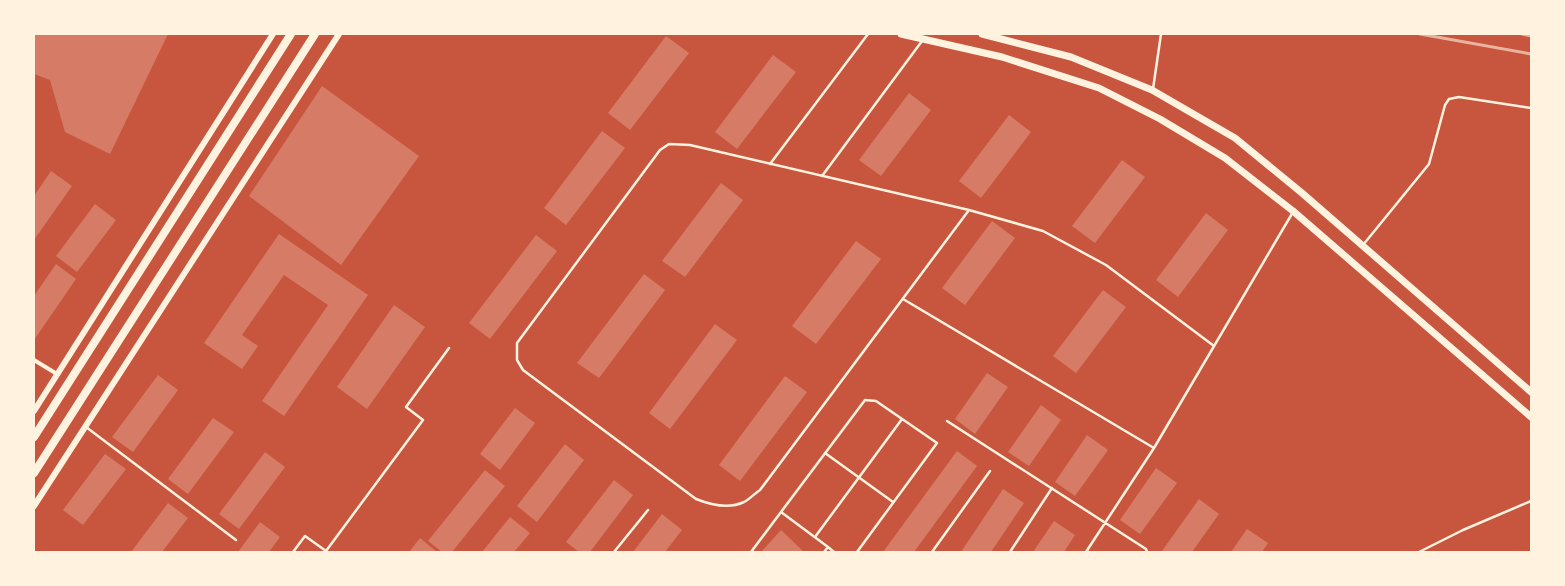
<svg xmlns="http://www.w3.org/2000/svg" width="1565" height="586" font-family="Signika,sans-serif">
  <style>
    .building { fill: #d67c66 }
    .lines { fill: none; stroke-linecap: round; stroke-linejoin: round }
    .service { stroke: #fff3e0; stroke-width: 2.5 }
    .minor { stroke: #fff3e0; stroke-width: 4 }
    .tertiary { stroke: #fff3e0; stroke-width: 6 }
    .secondary { stroke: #fff3e0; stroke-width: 7 }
    .primary { stroke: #fff3e0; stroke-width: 8 }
    .rail { stroke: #e9b49f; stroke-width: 3 }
  </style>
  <rect width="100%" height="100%" fill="#c8553d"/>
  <path class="building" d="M34,34H168L110,154L65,132L50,80L34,74Z
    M666,36L689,53L630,130L608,113Z
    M773,55L796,72L737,149L715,132Z
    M322,86L419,156L341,265L249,196Z
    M909,93L931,110L881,176L859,160Z
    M1009,115L1031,132L981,198L959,181Z
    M602,131L625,148L566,225L544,208Z
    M1122,160L1145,177L1095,243L1072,226Z
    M51,171L72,186L34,240V196Z
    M721,183L743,200L685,277L662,261Z
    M95,204L116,220L77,272L56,256Z
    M1206,213L1228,230L1178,297L1156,280Z
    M992,221L1015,238L965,305L942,288Z
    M279,234L368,295L284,416L262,401L328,305L284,275L242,335L258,346L242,369L204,343Z
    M536,235L557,251L490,339L469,323Z
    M856,241L881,259L816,344L792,326Z
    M56,264L76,279L34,340V296Z
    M644,274L665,290L599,378L577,363Z
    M1103,290L1126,307L1076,373L1053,356Z
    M394,305L425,327L367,409L337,387Z
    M715,324L737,340L670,429L649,413Z
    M987,373L1008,387L975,434L955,419Z
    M158,375L178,390L133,452L112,437Z
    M785,376L807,392L740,481L719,465Z
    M1041,405L1061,420L1029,466L1008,452Z
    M515,408L535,423L500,470L480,454Z
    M213,418L234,432L188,494L168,479Z
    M1087,435L1108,450L1075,496L1055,482Z
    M565,444L584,460L537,522L517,506Z
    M957,451L977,466L914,552H883Z
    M265,452L285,467L239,529L219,514Z
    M105,454L126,469L83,525L63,510Z
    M1156,468L1177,483L1140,534L1120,520Z
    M485,470L505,486L452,552H442L428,541Z
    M614,480L633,495L590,552H579L566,542Z
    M1003,489L1024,503L991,552H961Z
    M1199,499L1219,514L1192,552H1164L1162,551Z
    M168,503L188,518L162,552H131Z
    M662,514L682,530L665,552H633Z
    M510,517L530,533L514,552H482Z
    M1054,521L1075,535L1064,552H1033Z
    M260,522L280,537L269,552H238Z
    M1247,529L1268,543L1262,552H1231Z
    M781,530L804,552H761Z
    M420,538L437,552H409Z"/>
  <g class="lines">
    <path class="service" d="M1153,89L1161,34
      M770,164L868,34
      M822,176L922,41
      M969,210L760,490C755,493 750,499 744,502C729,509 711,505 696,499L523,370L517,360V343L660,150L669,144L690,145L969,210L1043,231L1106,265L1214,346
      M1363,245L1429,164L1445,105L1449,99L1459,97L1531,108
      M903,299L1154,448
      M947,421L1146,549L1147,552
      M86,427L236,540
      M825,453L893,502
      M781,512L828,547
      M815,537L902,419
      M293,552L305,536L326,551L423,420L406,407L449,348
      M614,552L648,510
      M751,552L865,400L876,401L937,443L857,552
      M824,552L828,547L834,552
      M932,552L990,471
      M1010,552L1052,488
      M1086,552L1154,448L1293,212
      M1419,552L1463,530L1531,501"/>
    <path class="minor" d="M34,360L57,374"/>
    <path class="tertiary" d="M34,411L273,34
      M34,506L339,34"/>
    <path class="secondary" d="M901,34L1002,57L1099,88L1160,119L1225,158L1293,211L1531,417
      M982,34L1071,57L1152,90L1235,138L1302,193L1531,392"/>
    <path class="primary" d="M34,437L291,34
      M34,473L315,34"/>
    <path class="rail" d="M1420,34L1531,54
      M1522,34L1531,36"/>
  </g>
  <rect width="1565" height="586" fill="none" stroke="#fff3e0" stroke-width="70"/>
</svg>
